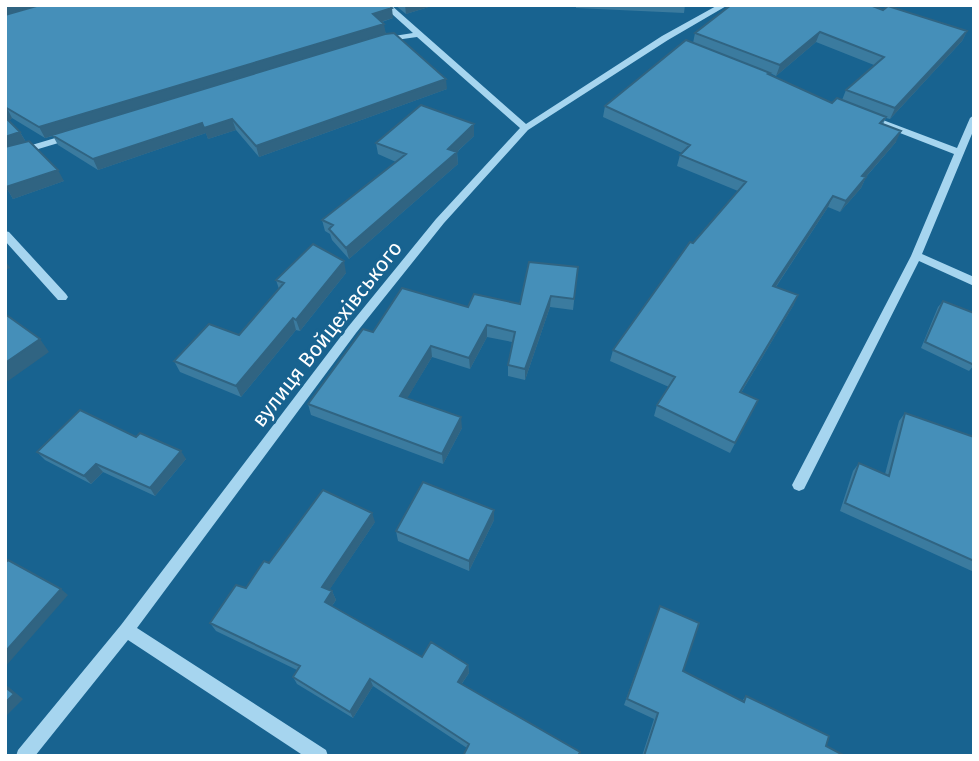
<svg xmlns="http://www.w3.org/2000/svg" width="979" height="761" font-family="'Fira Sans',sans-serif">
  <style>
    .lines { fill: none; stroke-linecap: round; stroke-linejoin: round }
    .minor { fill: #a6d5ef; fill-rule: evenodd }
    .wall { fill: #3b7b9f; fill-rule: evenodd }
    .shaded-wall { fill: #306482 }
    .building { fill: #458fb9; stroke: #306482; stroke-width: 2 }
    .labels { text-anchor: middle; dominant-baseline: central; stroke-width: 6; stroke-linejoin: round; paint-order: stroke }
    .street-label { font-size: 21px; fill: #fff; stroke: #186390 }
  </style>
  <rect width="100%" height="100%" fill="#186390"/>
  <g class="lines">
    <path class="minor" d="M382,5H391L526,124L662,36L718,5H728L668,40L528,130L444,223L356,333L137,628L326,750L328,756H304L128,640L35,756H16L18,750L121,625L348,327L436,219L520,128L417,37L381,42V38L413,33Z
      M867,114L957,148L970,118L974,115V129L922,254L974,277V286L919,261L804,489L799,491L794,489L792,485L911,256L954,154L864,119L863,117Z
      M72,133L75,134V138L5,159V153Z
      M5,231L9,232L66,294L68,297L66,300H58L5,241Z"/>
  </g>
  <path class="wall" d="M5,5L393,18L382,22L386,34L447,89L259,157L236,130L208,139L206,133L98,170L58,145L53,136L45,138L12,118L9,121L20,132L26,142L64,181L13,199L6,187Z
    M395,5H435L406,14Z
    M576,5H685L684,13L576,8Z
    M883,10L967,31L962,41L890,119L886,118L883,124L896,142L866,177L861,188L840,212L828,207L776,287L798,295L793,306L741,393L758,400L730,453L654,416L657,405L669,387L610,361L613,350L693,243L738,191L677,166L680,155L682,153L603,117L605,106L693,43L695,33ZM816,42L874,65L846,90L842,100L832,103L770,75V73L776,76Z
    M474,136L457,152L458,164L349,259L332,240L330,234L325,231L322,220L396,162L378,154L376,143Z
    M578,267L573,310L550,307L525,380L508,376V365L512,342L487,337L470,369L432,357L407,398L462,428L443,464L311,415L308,404L373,332L468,307L520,304Z
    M346,273L300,331L296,330L241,397L180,372L174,361L239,335L279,289L276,280Z
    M943,301L974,365L969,371L921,348L938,307Z
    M905,413L974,437V572L840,511L853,471L859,463L885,474L899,421Z
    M136,437L186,459L155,496L103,472L91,484L45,460L37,452Z
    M494,520L469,571L398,541L396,531Z
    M375,522L329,590L332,591L336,600L332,606L422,657L468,665L469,673L461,685L580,752L467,748L373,686L353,718L297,684L293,677L297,670L216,631L210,623L246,588L269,563Z
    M660,606L683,671L742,701L746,696L826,746L845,756H642L654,719L624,705Z"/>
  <path class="shaded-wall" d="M10,5H56L5,19V7Z
    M405,5H435L406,14Z
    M392,8L393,18L374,24L373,14Z
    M384,24L386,35L45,138L39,127Z
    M967,31L962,41L890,119L895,108Z
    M820,32L816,42L776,76L780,65Z
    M446,79L447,89L259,157L256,146Z
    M6,106L12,118L7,124L5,121Z
    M232,119L236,130L208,139L204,128Z
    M202,123L206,133L98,170L93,159Z
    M474,124V136L448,160V149Z
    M901,131L896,142L857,187L862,176Z
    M20,132L27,144L5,151V137Z
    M457,152L458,164L349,259L346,248Z
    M58,170L64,181L13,199L6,187Z
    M866,177L861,188L840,212L846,201Z
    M833,196L828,207L769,297L773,286Z
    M5,260L10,268L5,270Z
    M344,261L346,273L300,331L296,320Z
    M798,295L793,306L735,402L740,392Z
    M551,296L550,307L525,380V369Z
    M293,318L296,330L241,397L236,386Z
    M487,325V337L470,369L469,358Z
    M40,339L49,352L8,381L5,378V363Z
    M431,346L432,357L402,407L400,396Z
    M461,417L462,428L443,464L442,454Z
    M181,451L186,459L155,496L150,488Z
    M96,464L103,472L91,484L84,476Z
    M494,510V520L469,571V561Z
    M372,513L375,522L326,595L322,587Z
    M61,589L68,595L5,667V652Z
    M332,591L336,600L329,610L325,602Z
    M468,665L469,673L458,689V682Z
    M370,679L373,686L353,718L350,712Z
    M5,684L23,699L5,717Z"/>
  <path class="building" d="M40,5H389L392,8L373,14L384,24L39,127L5,107V15Z
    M731,5H870L883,10L888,6L967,31L895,108L846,90L884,57L820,32L780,65L695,33Z
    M394,33L446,79L256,146L232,119L204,128L202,123L93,159L52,135L385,34Z
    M686,40L770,73L768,74L832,103L837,98L886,117L880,123L901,131L862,176L866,177L846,201L833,196L773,286L798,295L740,392L758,400L735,443L657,405L675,377L613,350L690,242L693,243L746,182L680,155L690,145L605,106Z
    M421,105L474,124L448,149L457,152L346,248L329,229L333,225L322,220L406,154L376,143Z
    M5,117L20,132L5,137Z
    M29,141L58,170L6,187L5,147Z
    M313,244L344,261L296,320L293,318L236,386L174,361L209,324L239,335L284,283L276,280Z
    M529,262L578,267L574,299L551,296L525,369L508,365L515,332L487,325L469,358L431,346L400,396L461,417L442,454L308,404L363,329L373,332L402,288L468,307L474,294L520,304Z
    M943,301L974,313V365L925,342Z
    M5,314L40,339L5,363Z
    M80,410L136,437L140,433L181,451L150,488L96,464L84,476L37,452Z
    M905,413L974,437V561L845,503L859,463L889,476Z
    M423,482L494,510L469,561L396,531Z
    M323,490L372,513L322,587L332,591L325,602L422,657L431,642L468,665L458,682L580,752L578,756H463L469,744L370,679L350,712L293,677L300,666L210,623L236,585L246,588L264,561L269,563Z
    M8,560L61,589L5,652V563Z
    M660,606L699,623L683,671L744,702L746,696L829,736L826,746L845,756H644L658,713L627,699Z
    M5,687L14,694L5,703Z"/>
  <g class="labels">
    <g class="street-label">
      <text transform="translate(327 334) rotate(-52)">вулиця Войцехівського</text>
    </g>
  </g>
  <rect width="979" height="761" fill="none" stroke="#ffffff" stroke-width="14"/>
</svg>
